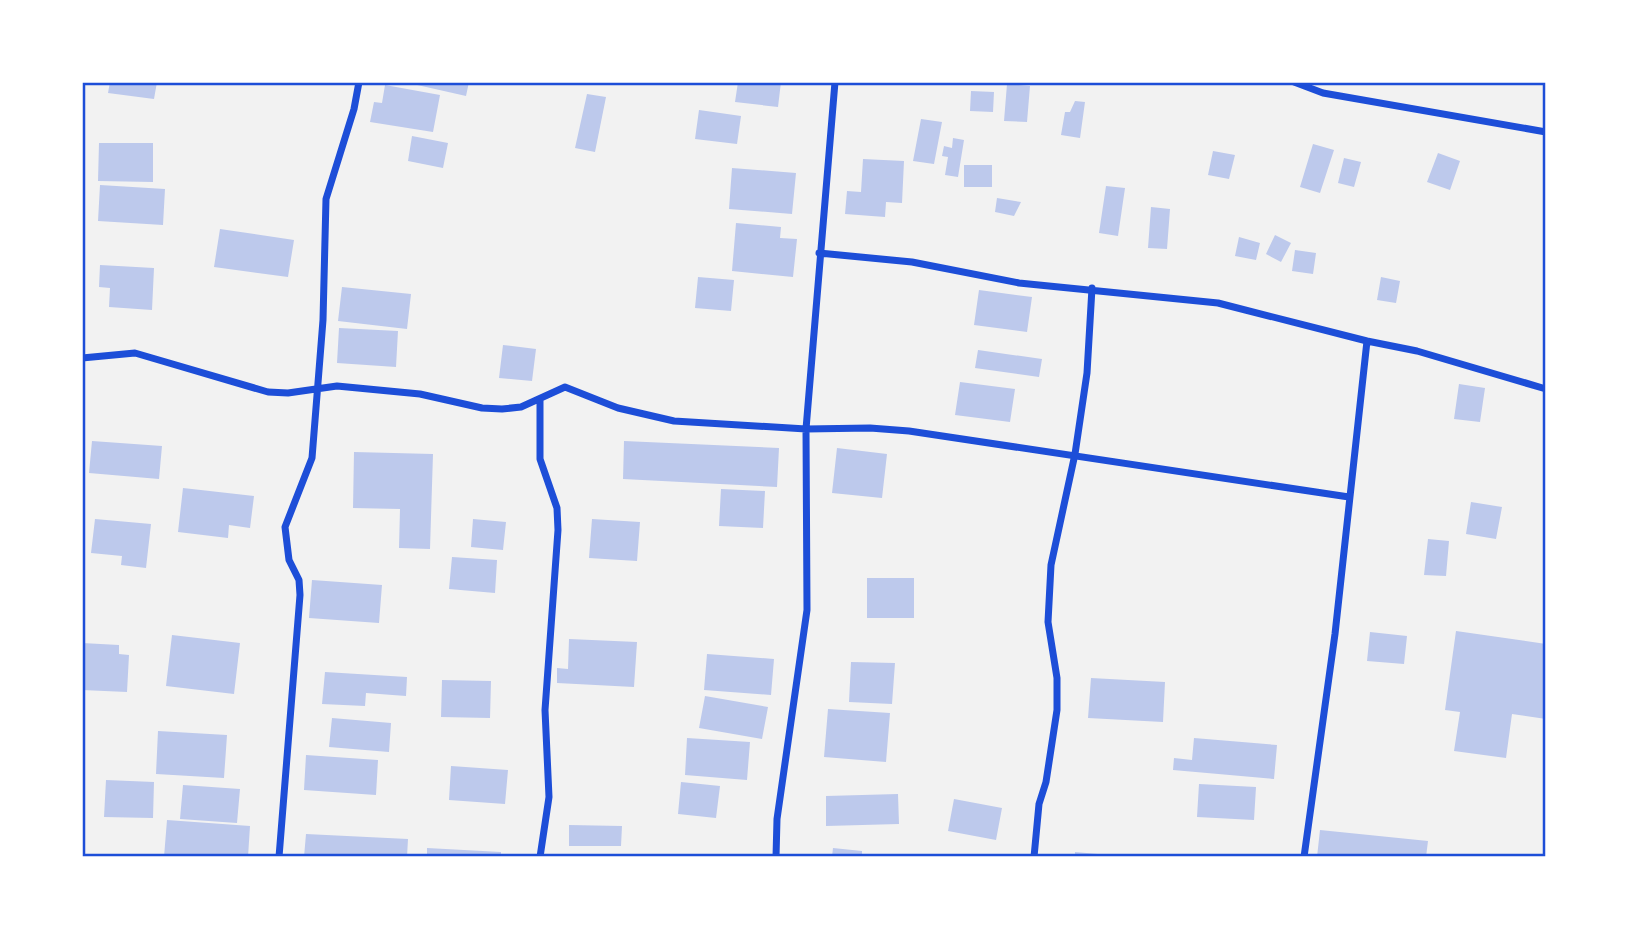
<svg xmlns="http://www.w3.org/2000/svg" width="1628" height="939" font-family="'Asap Condensed',sans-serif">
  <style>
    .building { fill: #bdc9ec }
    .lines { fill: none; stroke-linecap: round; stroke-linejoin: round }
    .minor { stroke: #1d4ed8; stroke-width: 7 }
    .neatline { fill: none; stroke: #1d4ed8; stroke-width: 2.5 }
  </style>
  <rect width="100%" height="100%" fill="#f2f2f2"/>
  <path class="building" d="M110,82H157L154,99L108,93Z
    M404,82H469L466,96Z
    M738,82H781L778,107L735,102Z
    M1007,84L1030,86L1027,122L1004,121Z
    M385,85L440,95L433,132L370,122L374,102L382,103Z
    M971,91L994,92L993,112L970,111Z
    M587,94L606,97L595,152L575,148Z
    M1075,101L1085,102L1080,138L1061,135L1065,112H1070Z
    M699,110L741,116L737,144L695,139Z
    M921,119L942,122L934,164L913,161Z
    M412,136L448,143L443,168L408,161Z
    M953,138L964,140L958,177L945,175L948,157L942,156L944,146L952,148Z
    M99,143H153V182L98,181Z
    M1313,144L1334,150L1320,193L1300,187Z
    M1213,151L1235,155L1229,179L1208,175Z
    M1438,153L1460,161L1450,190L1427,182Z
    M1344,158L1361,162L1354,187L1338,183Z
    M863,159L904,161L902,203L886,202L885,217L845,214L847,191L861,192Z
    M964,165H992V187H964Z
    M732,168L796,173L792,214L729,209Z
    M100,185L165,189L163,225L98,221Z
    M1106,186L1125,188L1118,236L1099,233Z
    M997,198L1021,202L1014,216L995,212Z
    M1151,207L1170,209L1167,249L1148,248Z
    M736,223L781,227L780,238L797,239L793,277L732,271Z
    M220,229L294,240L288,277L214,267Z
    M1275,235L1291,243L1281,262L1266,254Z
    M1239,237L1260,243L1256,260L1235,256Z
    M1295,250L1316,253L1313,274L1292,271Z
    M100,265L154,268L152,310L109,307L110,288L99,287Z
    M698,277L734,280L731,311L695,308Z
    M1381,277L1400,281L1396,303L1377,300Z
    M342,287L411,294L407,329L338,321Z
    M979,290L1032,297L1027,332L974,325Z
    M339,328L398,331L396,367L337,363Z
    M503,345L536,349L532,381L499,378Z
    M978,350L1042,359L1039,377L975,368Z
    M960,382L1015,389L1010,422L955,415Z
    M1459,384L1485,388L1480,422L1454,419Z
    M92,441L162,446L159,479L89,473Z
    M624,441L779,448L777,487L623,479Z
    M837,448L887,454L882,498L832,493Z
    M354,452L433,454L430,549L399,548L400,509L353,508Z
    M183,488L254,496L250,528L229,525L228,538L178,532Z
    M721,489L765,491L763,528L719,526Z
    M1471,502L1502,507L1496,539L1466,534Z
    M95,519L151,524L146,568L121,565L122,556L91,553Z
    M473,519L506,522L503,550L471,547Z
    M592,519L640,522L637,561L589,558Z
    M1428,539L1449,541L1446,576L1424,575Z
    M452,557L497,560L495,593L449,589Z
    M867,578H914V618H867Z
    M312,580L382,585L379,623L309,618Z
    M1456,631L1546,644V719L1512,714L1506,758L1454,751L1460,712L1445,710Z
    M1370,632L1407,636L1404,664L1367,661Z
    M172,635L240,643L234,694L166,686Z
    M569,639L637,642L634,687L557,683V668L568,669Z
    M82,643L119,645V654L129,655L127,692L82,690Z
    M707,654L774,659L771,695L704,690Z
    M851,662L895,663L892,704L849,702Z
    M325,672L407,677L406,696L366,693L365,706L322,704Z
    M1091,678L1165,682L1163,722L1088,718Z
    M442,680L491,681L490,718L441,717Z
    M705,696L768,707L762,739L699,728Z
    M828,709L890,713L886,762L824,757Z
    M332,718L391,723L389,752L329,747Z
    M158,731L227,735L224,778L156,774Z
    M687,738L750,742L747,780L685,775Z
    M1194,738L1277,745L1274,779L1173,770L1174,758L1192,760Z
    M306,755L378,760L376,795L304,790Z
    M451,766L508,770L505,804L449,800Z
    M106,780L154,782L153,818L104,817Z
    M681,782L720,786L716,818L678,814Z
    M1199,784L1256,787L1254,820L1197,817Z
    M183,785L240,789L237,823L180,819Z
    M898,794L899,824L826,826V796Z
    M954,799L1002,808L996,840L948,831Z
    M167,820L250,826L248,857H164Z
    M569,825L622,826L621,846H569Z
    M1320,830L1428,841L1426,857H1317Z
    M306,834L408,839L407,857H304Z
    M427,848L501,852V857H427Z
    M833,848L862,851V857H832Z
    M1075,852L1109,855V857H1075Z"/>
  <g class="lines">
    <path class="minor" d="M1294,82L1323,93L1546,132
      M819,253L912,262L1019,283L1218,303L1367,341L1417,351L1546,389
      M82,358L135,353L268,392L288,393L337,386L420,394L482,408L502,409L521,407L565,387L618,408L674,421L806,429L870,428L909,431L1349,497
      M279,857L300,595L299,580L289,560L285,527L312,458L323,320L326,199L354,109L359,82
      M540,857L549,797L545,710L558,530L557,508L540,459V400
      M776,857L777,819L807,610L806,429L835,82
      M1034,857L1039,804L1046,782L1057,710V678L1048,622L1051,565L1075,454L1087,373L1092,288
      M1304,857L1335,634L1367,341"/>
  </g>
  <rect width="1628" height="939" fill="none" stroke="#ffffff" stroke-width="168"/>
  <rect x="84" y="84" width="1460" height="771" class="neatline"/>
</svg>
